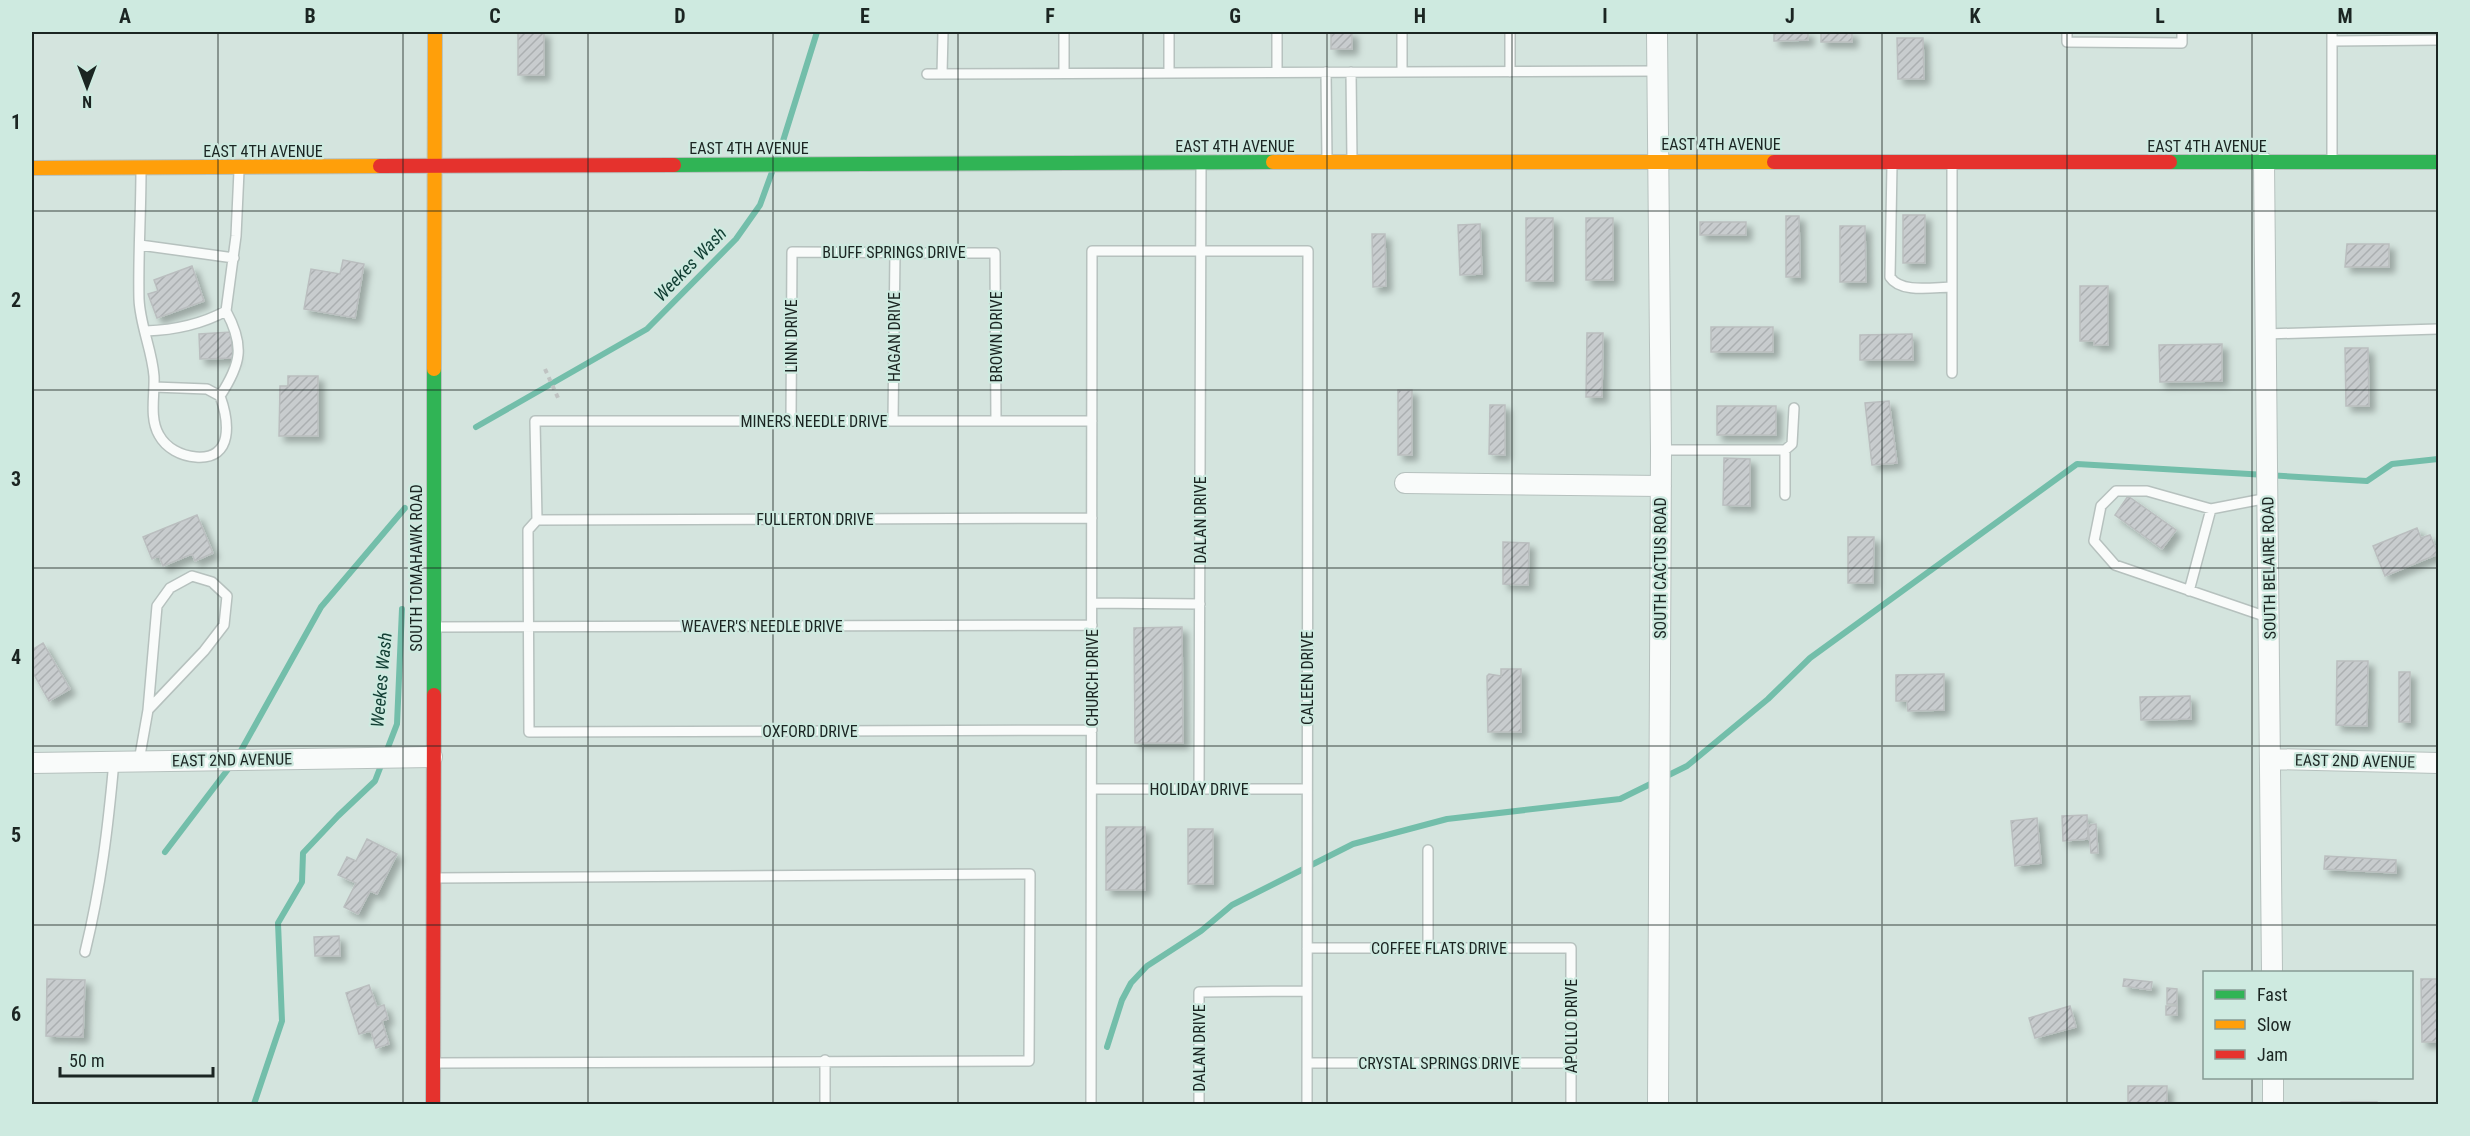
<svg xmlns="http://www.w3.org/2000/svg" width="2470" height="1136" font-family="'Roboto Condensed',sans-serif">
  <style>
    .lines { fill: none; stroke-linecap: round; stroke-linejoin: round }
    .stream { stroke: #73beaa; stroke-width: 6 }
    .building { fill: url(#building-hatch); stroke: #babebf; stroke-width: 1.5; filter: url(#shadow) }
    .lane-casing { stroke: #b6c1be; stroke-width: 12 }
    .street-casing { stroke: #b6c1be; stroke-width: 22 }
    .fast-casing { stroke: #b6c1be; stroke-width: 16 }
    .slow-casing { stroke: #b6c1be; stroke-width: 16 }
    .jam-casing { stroke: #b6c1be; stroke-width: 16 }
    .path { stroke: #bfc3c2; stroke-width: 4; stroke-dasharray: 4.5 4.5; stroke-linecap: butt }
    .lane { stroke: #f9fbfa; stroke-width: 9 }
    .street { stroke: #f9fbfa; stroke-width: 20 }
    .fast { stroke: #30b455; stroke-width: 14 }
    .slow { stroke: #ff9f0a; stroke-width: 14 }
    .jam { stroke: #e5322d; stroke-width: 14 }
    .grid { fill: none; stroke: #1b2522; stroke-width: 1.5; stroke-opacity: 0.55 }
    .labels { text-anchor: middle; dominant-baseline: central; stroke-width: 4.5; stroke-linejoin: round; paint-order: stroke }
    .street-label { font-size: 16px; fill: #1b2522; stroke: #ceeae0 }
    .water-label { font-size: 18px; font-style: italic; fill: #113e33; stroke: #ceeae0 }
    .neatline { fill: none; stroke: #1b2522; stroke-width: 2 }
    .grid-label { font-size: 20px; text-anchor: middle; font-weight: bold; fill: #1b2522 }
  </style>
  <defs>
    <pattern id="building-hatch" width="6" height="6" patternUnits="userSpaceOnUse" patternTransform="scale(1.5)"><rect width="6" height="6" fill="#c8ccce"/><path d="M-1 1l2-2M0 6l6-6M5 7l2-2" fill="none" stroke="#abafb1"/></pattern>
    <filter id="shadow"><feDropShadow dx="5.5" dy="5.5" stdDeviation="3" flood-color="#0004"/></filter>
  </defs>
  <rect width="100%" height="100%" fill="#d4e4de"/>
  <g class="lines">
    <path class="stream" d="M778,157L817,32
      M476,427L647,329L736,239L760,205L772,172
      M238,756L321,607L405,508
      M165,852L232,764
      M1107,1047L1122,1000L1131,983L1147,966L1201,931L1232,905L1353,844L1447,819L1620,799L1687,766L1768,699L1810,658L2077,464L2367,481L2392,464L2438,459
      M254,1104L282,1021L278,923L302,882L303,853L338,816L375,781L397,724L402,609"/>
  </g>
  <path class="building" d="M518,32H544V75H518Z
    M1331,32H1352V49H1331Z
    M1774,32H1808V40L1774,41Z
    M1821,32H1852V42H1821Z
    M1897,38H1923L1924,79H1898Z
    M1903,215H1925V263H1903Z
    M1786,216H1799L1800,277H1786Z
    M1526,218H1553V281H1526Z
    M1586,218H1613V280H1586Z
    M1700,222H1746V235H1700Z
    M1480,224L1482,274L1460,275L1458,225Z
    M1840,226H1865L1866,282H1840Z
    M1372,234H1385L1386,286L1373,287Z
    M2347,244H2389V267H2345Z
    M343,260L364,264L355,318L304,309L311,269L340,274Z
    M192,266L204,301L157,318L148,294L158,291L154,280Z
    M2080,286H2108V345H2094V341H2080Z
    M1711,327H1773V352H1711Z
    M231,332L233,358L200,359L199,334Z
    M1587,333H1603L1602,397H1586Z
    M1912,334L1913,360H1860V335Z
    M2222,344V381L2160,382L2159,345Z
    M2345,348H2368L2369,406H2346Z
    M288,376H318V436H279L280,386H288Z
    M1398,390H1412V455H1398Z
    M1889,401L1897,463L1872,465L1865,403Z
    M1490,405H1505V455L1489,454Z
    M1717,406H1776V435H1717Z
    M1724,458L1750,459V506L1723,505Z
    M2128,496L2176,530L2162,549L2115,515Z
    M197,515L213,553L195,561L192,554L163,566L159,556L152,559L143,537Z
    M2417,528L2421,538L2430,535L2438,554L2385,576L2373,546Z
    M1848,537H1874L1873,583H1848Z
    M1503,542L1529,543L1528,585L1503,584Z
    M1182,627L1183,743H1135L1134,628Z
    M43,643L70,689L49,701L32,671V650Z
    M2337,661H2368L2367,726L2336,725Z
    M1501,669H1521V732H1488L1487,676L1489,674L1501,676Z
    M2399,672H2410V722H2399Z
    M1944,674V710L1908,711L1907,701H1896V675Z
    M2190,696L2191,719L2141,720L2140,697Z
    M2087,815L2088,839L2063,841L2062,816Z
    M2037,818L2041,863L2015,866L2011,821Z
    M2096,824L2098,853H2091L2088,825Z
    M1106,827H1145V890H1106Z
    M1188,829H1213V884H1188Z
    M367,839L397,854L377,894L370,891L358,914L344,907L356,883L338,875L347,857L356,861Z
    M2325,856L2396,860V873L2324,869Z
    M339,936L340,956H315L314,937Z
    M47,979L85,980L83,1037L46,1036Z
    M2124,979L2152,982L2151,990L2123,986Z
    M2421,979H2438V1042H2422Z
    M369,985L377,1007L384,1005L388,1019L382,1021L389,1044L376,1048L371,1031L359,1034L346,993Z
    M2167,988L2177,989V1004H2167Z
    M2070,1006L2076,1027L2035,1038L2029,1018Z
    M2166,1006H2177V1015H2166Z
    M2128,1086H2167V1104H2128Z
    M2341,1102H2377V1104H2341Z"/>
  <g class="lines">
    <g class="lane-casing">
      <path id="lane" d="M1064,32V73
        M1169,32V73
        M1277,32V72
        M1402,32V72
        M1510,32V72
        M2067,32V42L2182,43V32
        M2332,32V160
        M2332,41L2438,40
        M1326,72L1327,160
        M1351,72L1352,160
        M927,74L1658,71
        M942,74L943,32
        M1892,165L1890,277C1901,294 1935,287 1952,287
        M1952,165V373
        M141,170C141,213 138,256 139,299C140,325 152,350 154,376C155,394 149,418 159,435C166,448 181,456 196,457C234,460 229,421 220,396L207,389L154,387
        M140,245L234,258
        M226,311L236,236L239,171
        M146,331C175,330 200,325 226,311C245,346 241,364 220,396
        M2266,334L2438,329
        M791,421L792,252L995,253L996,421
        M893,421L895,252
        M1661,450H1785
        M1785,495V450L1792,444L1794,408
        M2268,498L2211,509L2147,491H2116L2101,506L2094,541L2115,565L2270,618
        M537,520L1092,518
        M2189,591L2211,509
        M1092,603L1200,604
        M437,627L1092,625
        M1092,730L529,732L528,530L537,520L535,421H1092
        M139,761L148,710L204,651L224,625L227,596L212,582L192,576L170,588L157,606L148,710
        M1092,789H1307
        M1199,789L1201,164
        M1428,850V948
        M435,878L1030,874L1029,1061L436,1063
        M1307,948H1571V1104
        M85,952C101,886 108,828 114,761
        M1307,1063H1571
        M825,1104V1060
        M1091,1104L1092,251H1308L1307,1104
        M1199,1104V992L1307,991"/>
    </g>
    <g class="street-casing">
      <path id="street" d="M1657,32L1661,450L1658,1104
        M2264,163L2272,972
        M1405,483L1661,486
        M2271,759L2438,763
        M32,763L432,757
        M2273,1078V1104"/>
    </g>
    <g class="fast-casing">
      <path id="fast" d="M2170,162H2438
        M674,165L1273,162
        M434,695V369"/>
    </g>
    <g class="slow-casing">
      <path id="slow" d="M1273,162H1774
        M32,168L380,166
        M434,369L435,32"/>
    </g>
    <g class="jam-casing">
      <path id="jam" d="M1774,162H2170
        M380,166L674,165
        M433,1104L434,695"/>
    </g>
    <path class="path" d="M545,369L559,400"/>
    <use href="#lane" class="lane"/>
    <use href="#street" class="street"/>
    <use href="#fast" class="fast"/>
    <use href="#slow" class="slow"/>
    <use href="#jam" class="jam"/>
  </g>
  <path class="grid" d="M218,32V1104M403,32V1104M588,32V1104M773,32V1104M958,32V1104M1143,32V1104M1327,32V1104M1512,32V1104M1697,32V1104M1882,32V1104M2067,32V1104M2252,32V972M32,211H2438M32,390H2438M32,568H2438M32,746H2438M32,925H2438M2252,1078V1104"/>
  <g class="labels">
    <g class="street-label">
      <text x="1721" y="144">EAST 4TH AVENUE</text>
      <text x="1235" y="146">EAST 4TH AVENUE</text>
      <text x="2207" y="146">EAST 4TH AVENUE</text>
      <text x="749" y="148">EAST 4TH AVENUE</text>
      <text x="263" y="151">EAST 4TH AVENUE</text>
      <text x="894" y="252">BLUFF SPRINGS DRIVE</text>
      <text transform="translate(791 336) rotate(-90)">LINN DRIVE</text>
      <text transform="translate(894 337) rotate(-90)">HAGAN DRIVE</text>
      <text transform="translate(996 337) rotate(-90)">BROWN DRIVE</text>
      <text x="814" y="421">MINERS NEEDLE DRIVE</text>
      <text x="815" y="519">FULLERTON DRIVE</text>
      <text transform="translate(1200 520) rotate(-90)">DALAN DRIVE</text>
      <text transform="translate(416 568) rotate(-90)">SOUTH TOMAHAWK ROAD</text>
      <text transform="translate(1660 568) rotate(-90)">SOUTH CACTUS ROAD</text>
      <text transform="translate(2269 568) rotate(-91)">SOUTH BELAIRE ROAD</text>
      <text x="762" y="626">WEAVER'S NEEDLE DRIVE</text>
      <text transform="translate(1092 678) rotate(-90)">CHURCH DRIVE</text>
      <text transform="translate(1307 678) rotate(-90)">CALEEN DRIVE</text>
      <text x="810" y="731">OXFORD DRIVE</text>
      <text transform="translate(232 760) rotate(-1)">EAST 2ND AVENUE</text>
      <text transform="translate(2355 761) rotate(1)">EAST 2ND AVENUE</text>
      <text x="1199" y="789">HOLIDAY DRIVE</text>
      <text x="1439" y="948">COFFEE FLATS DRIVE</text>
      <text transform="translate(1571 1026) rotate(-90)">APOLLO DRIVE</text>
      <text transform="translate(1199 1048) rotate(-90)">DALAN DRIVE</text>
      <text x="1439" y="1063">CRYSTAL SPRINGS DRIVE</text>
    </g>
    <g class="water-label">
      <text transform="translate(690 264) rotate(-46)">Weekes Wash</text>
      <text transform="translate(381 680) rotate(-85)">Weekes Wash</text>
    </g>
  </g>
  <rect width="2470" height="1136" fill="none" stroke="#ceeae0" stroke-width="66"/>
  <rect x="2203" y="971" width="210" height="108" fill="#ceeae0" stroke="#869b94" stroke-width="1.5"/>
  <rect x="2215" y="990" width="30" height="9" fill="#30b455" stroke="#869b94" stroke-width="1.5"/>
  <text x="2257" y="1001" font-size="18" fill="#1b2522">Fast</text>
  <rect x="2215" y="1020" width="30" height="9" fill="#ff9f0a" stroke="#869b94" stroke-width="1.5"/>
  <text x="2257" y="1031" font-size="18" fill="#1b2522">Slow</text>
  <rect x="2215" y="1050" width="30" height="9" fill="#e5322d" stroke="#869b94" stroke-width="1.5"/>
  <text x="2257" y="1061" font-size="18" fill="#1b2522">Jam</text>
  <g transform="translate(87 87) rotate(180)" stroke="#ceeae0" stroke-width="4.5" paint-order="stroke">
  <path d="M0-4.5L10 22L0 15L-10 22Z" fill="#1b2522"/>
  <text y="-9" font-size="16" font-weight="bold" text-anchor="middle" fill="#1b2522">N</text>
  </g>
  <path d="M60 1067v9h153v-9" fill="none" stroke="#1b2522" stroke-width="3"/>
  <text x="69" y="1067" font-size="18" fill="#1b2522" stroke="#ceeae0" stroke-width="4.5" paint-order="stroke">50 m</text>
  <rect x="33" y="33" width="2404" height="1070" class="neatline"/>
  <g class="grid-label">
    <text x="125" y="23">A</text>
    <text x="310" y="23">B</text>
    <text x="495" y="23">C</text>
    <text x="680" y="23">D</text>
    <text x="865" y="23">E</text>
    <text x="1050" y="23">F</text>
    <text x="1235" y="23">G</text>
    <text x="1420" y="23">H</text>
    <text x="1605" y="23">I</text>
    <text x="1790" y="23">J</text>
    <text x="1975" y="23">K</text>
    <text x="2160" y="23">L</text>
    <text x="2345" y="23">M</text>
    <text x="16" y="129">1</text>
    <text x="16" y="307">2</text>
    <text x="16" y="486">3</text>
    <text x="16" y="664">4</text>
    <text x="16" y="842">5</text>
    <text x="16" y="1021">6</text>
  </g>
</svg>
